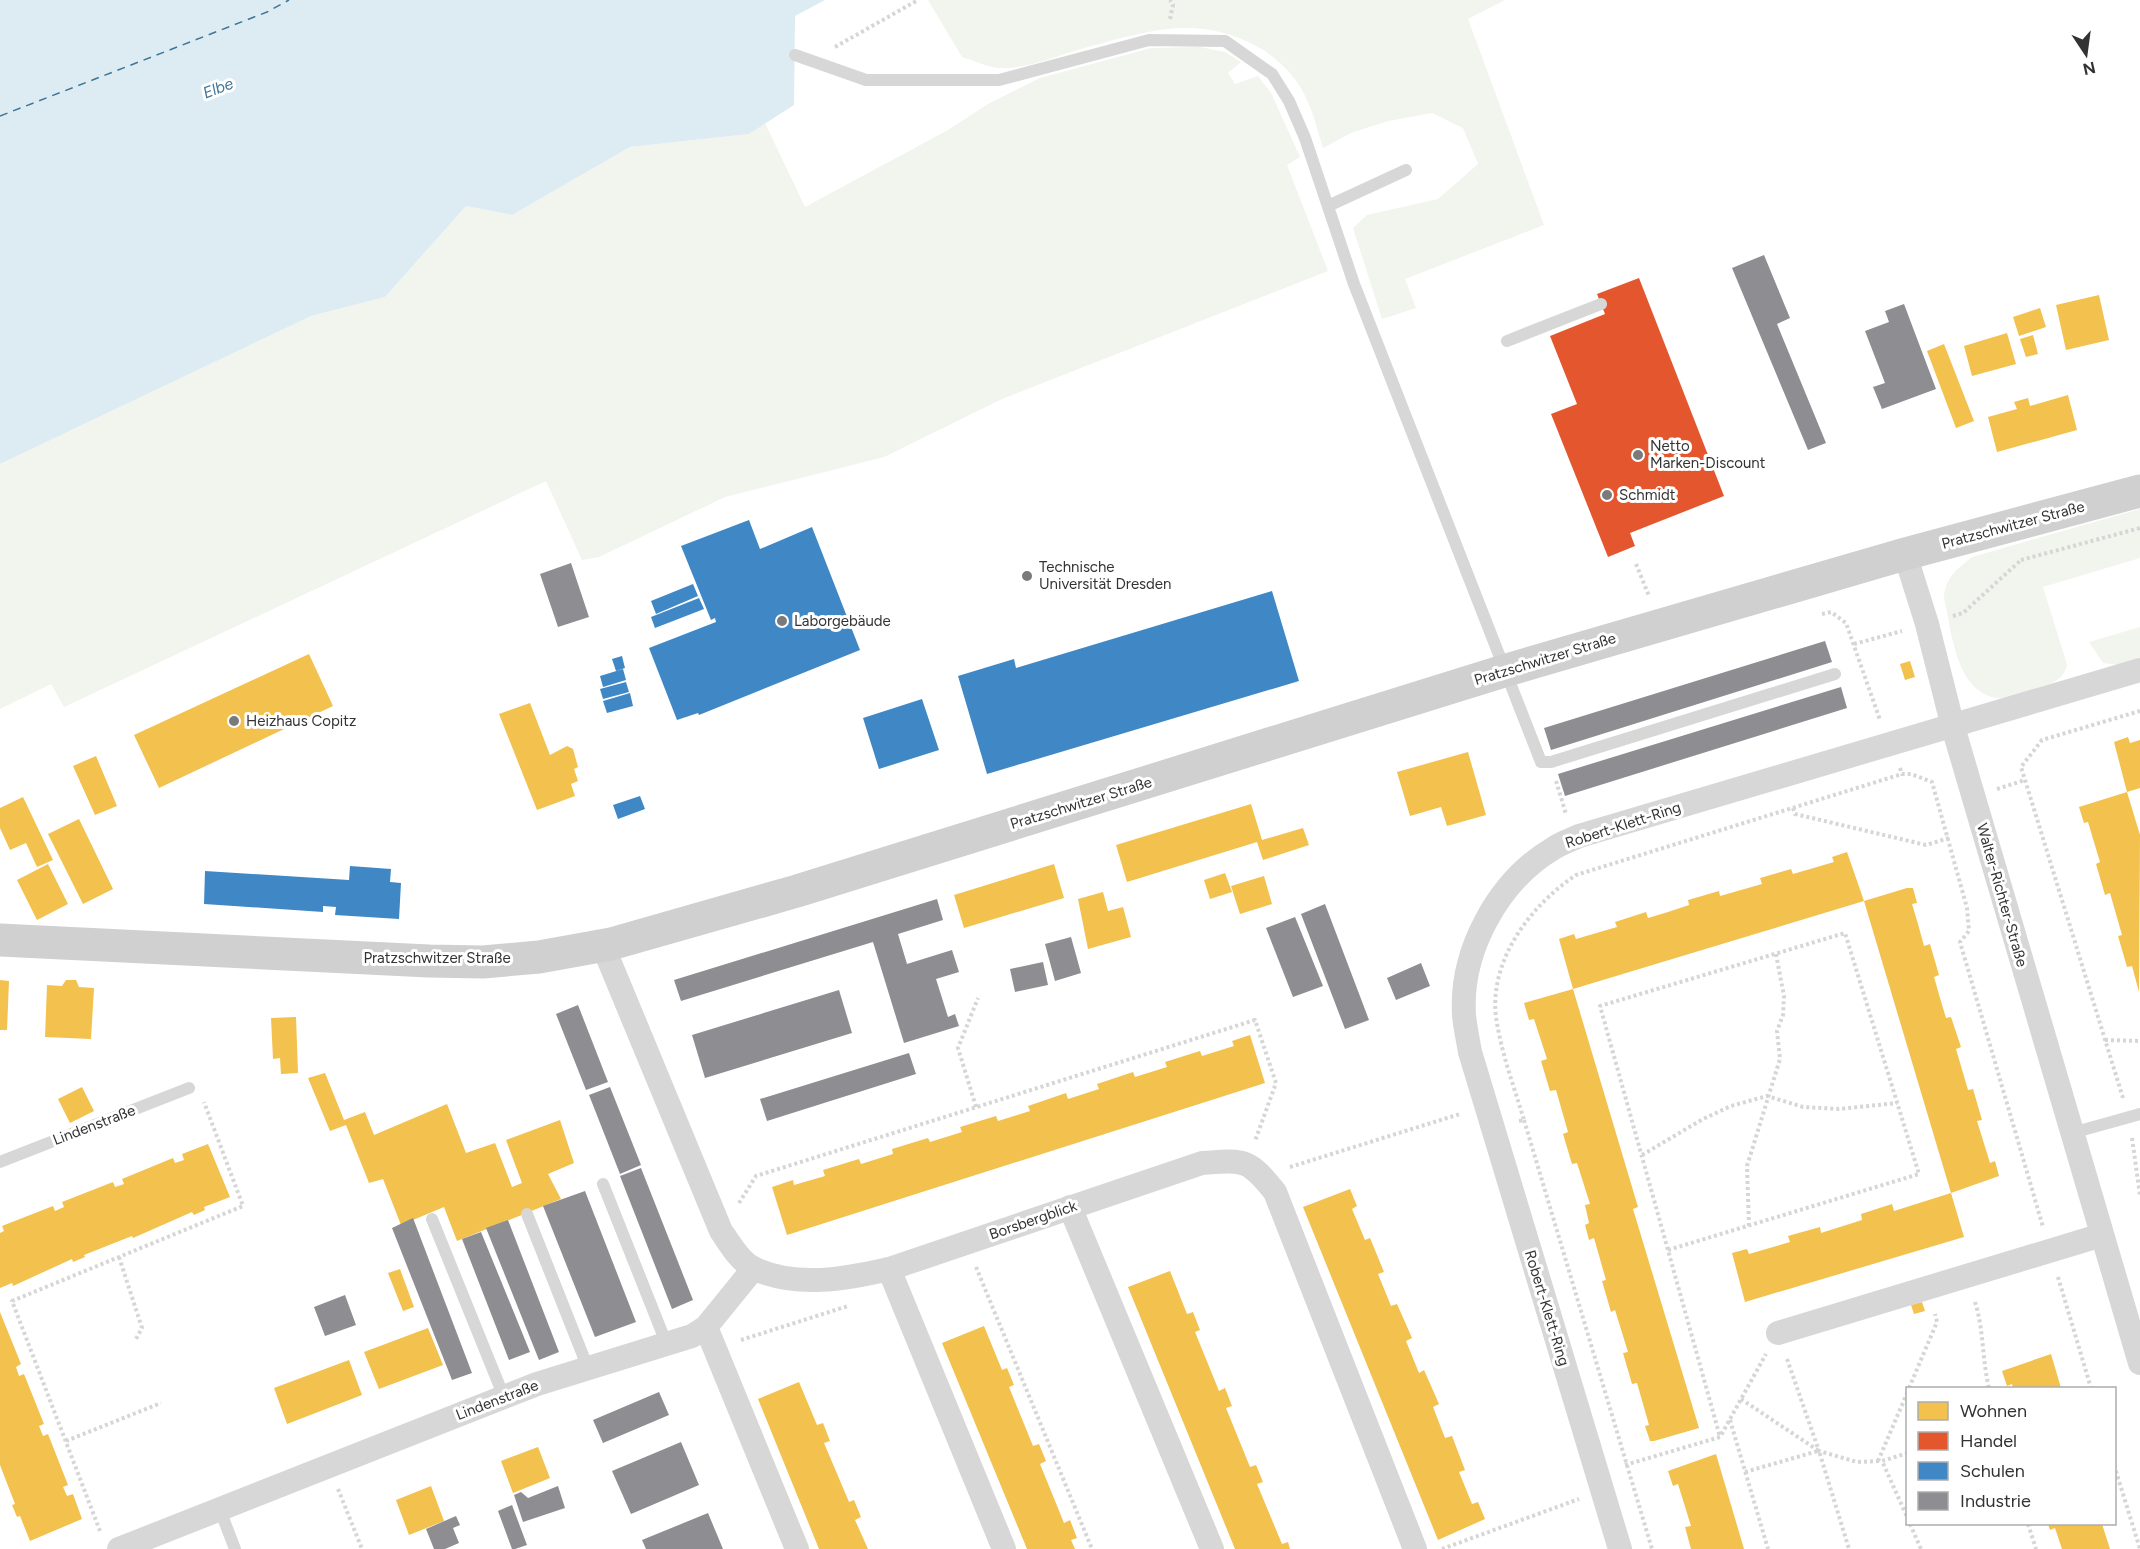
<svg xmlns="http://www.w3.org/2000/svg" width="2140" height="1549" font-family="Figtree,sans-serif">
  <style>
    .green { fill: #f1f5ed }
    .water { fill: #ddebf3 }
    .homes { fill: #f2c14e }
    .shops { fill: #e4572e }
    .schools { fill: #3f88c5 }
    .industry { fill: #8d8d92 }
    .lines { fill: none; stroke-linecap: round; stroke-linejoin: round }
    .ferry { stroke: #3f7597; stroke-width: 1.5; stroke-dasharray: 8 6; stroke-linecap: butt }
    .path { stroke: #d6d6d6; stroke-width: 4; stroke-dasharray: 3 3; stroke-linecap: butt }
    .lane { stroke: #d7d7d7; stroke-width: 12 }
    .street { stroke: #d7d7d7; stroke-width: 24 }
    .secondary { stroke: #d0d0d0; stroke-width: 33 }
    .poi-dot { fill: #7a7a7a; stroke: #fff; stroke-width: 2 }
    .labels { text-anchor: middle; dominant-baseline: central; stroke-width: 6; stroke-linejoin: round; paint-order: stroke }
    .poi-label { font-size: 15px; fill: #333; stroke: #fff; text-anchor: start }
    .street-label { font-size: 15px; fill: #333; stroke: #fff }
    .water-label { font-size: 16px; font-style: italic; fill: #3f7597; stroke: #fff }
  </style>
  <rect width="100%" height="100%" fill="#fff"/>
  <path class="green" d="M928,0H1505L1468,19L1544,225L1405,279L1416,308L1382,319L1353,228L1367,215L1438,199L1478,164L1463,128L1432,113L1388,121L1351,133L1323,148C1318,132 1314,115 1307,100C1298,78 1278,58 1258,47C1195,13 1146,32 1081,49C1056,56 1027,69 1001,68C989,68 973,60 962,57Z
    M1200,47L1225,52L1241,62L1228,73L1235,84L1258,76L1271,93L1300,157L1287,165L1328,271L1002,399L884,457L725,497L599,557L582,560L546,481L64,707L51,684L0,709V464L311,316L385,297L466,206L512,215L630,147L749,134L765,123L805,207L948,130L988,104L1040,78L1151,48Z
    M2140,509V558L2043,587L2067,665C2063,682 2047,685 2032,690C2022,692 2006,700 1996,698C1955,690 1952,631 1944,598C1945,578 1957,569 1972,557Z
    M2140,627V659L2120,665L2103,663L2089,642Z"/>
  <path class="water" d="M0,0H825L795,16L794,105L749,134L630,147L512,215L466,206L385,297L311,316L0,464Z"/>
  <path class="homes" d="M2099,295L2109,340L2066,350L2056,305Z
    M2040,308L2046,327L2019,336L2013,317Z
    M2007,333L2016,364L1972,376L1964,346Z
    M2033,335L2038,354L2026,357L2020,339Z
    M1944,344L1974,421L1956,428L1927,351Z
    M2068,395L2077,430L1997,452L1988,417L2017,409L2014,402L2028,398L2030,406Z
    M309,654L333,706L159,788L134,735Z
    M1910,661L1915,677L1905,680L1900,664Z
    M530,703L550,755L567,746L573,749L578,767L574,769L578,781L571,784L575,796L537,810L499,714Z
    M2128,737L2130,743L2140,740V788L2127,792L2114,742Z
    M1468,752L1486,815L1447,826L1441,807L1410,816L1397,772Z
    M96,756L117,806L95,815L73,766Z
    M2127,792L2140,835L2139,992L2132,966L2127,967L2118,936L2122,935L2110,893L2105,895L2096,864L2100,862L2088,822L2084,823L2079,807Z
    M23,797L53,860L37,867L26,843L10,850L0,828V808Z
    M1251,804L1262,840L1303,828L1309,845L1263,860L1257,842L1127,882L1116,845Z
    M79,819L113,889L83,904L48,834Z
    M1847,852L1864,901L1573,989L1559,939L1574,934L1576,939L1617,927L1615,922L1646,912L1648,918L1668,912L1689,905L1688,900L1719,891L1720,896L1762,884L1760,878L1791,869L1793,874L1834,862L1832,857Z
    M48,864L68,904L37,920L17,880Z
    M1054,864L1064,898L964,928L954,895Z
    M1225,873L1232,892L1210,899L1204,880Z
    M1264,876L1272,904L1240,914L1231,886Z
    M1907,888H1913L1917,903L1912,904L1918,924L1924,946L1930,944L1939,975L1934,977L1940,998L1946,1018L1951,1017L1961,1047L1956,1049L1968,1090L1973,1089L1982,1120L1977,1121L1990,1163L1995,1161L1999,1176L1951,1193L1864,901Z
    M1103,892L1108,911L1123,907L1131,937L1088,949L1078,899Z
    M0,980L9,981L7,1030H0Z
    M66,980H76L79,987L94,988L91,1039L45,1037L47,985L62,986Z
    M1573,989L1638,1207L1633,1209L1699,1428L1654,1441H1650L1645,1426L1649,1425L1637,1383L1632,1384L1623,1353L1628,1352L1615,1310L1611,1312L1602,1281L1606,1280L1594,1238L1589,1240L1585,1225L1589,1223L1585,1205L1590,1204L1577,1163L1572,1164L1563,1134L1568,1132L1556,1090L1550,1091L1541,1061L1547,1059L1534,1019L1529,1020L1524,1003Z
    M296,1017L298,1073L281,1074L280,1058L273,1059L271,1018Z
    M1250,1035L1265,1083L787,1235L772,1187L793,1180L794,1185L825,1176L823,1170L859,1159L861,1164L893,1154L892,1149L928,1138L930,1142L962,1132L960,1127L996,1116L998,1121L1030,1111L1028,1106L1066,1093L1068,1099L1099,1089L1097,1084L1133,1072L1135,1077L1167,1067L1165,1062L1200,1051L1202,1056L1234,1046L1232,1041Z
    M325,1073L344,1120L365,1112L374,1135L447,1104L466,1153L495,1143L512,1187L522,1183L506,1140L560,1120L574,1163L548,1174L561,1199L457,1241L444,1207L401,1225L383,1179L369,1183L346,1125L330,1131L308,1078Z
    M82,1087L94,1111L70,1123L58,1099Z
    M208,1144L230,1197L204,1207L205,1210L194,1215L192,1212L133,1238L132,1236L84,1255L85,1257L73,1262L72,1259L13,1286L12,1283L0,1288V1233L4,1231L2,1226L53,1206L55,1211L64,1207L62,1202L113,1182L115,1187L124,1184L122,1179L173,1158L175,1163L184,1160L182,1154Z
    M1350,1189L1357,1206L1352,1209L1365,1240L1370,1238L1384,1272L1378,1274L1391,1306L1397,1304L1412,1338L1406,1341L1419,1373L1424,1370L1439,1404L1433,1407L1445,1438L1452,1436L1465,1470L1459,1472L1472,1504L1478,1502L1485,1519L1438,1540L1303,1207Z
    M1951,1193L1964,1237L1745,1302L1732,1253L1747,1249L1749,1254L1790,1242L1788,1236L1820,1227L1821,1233L1862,1220L1861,1214L1892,1204L1894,1211Z
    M400,1269L414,1307L403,1311L388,1273Z
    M1170,1271L1187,1314L1193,1312L1200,1330L1195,1332L1219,1391L1225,1388L1232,1406L1226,1408L1250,1467L1256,1465L1263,1482L1257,1484L1282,1544L1288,1542L1290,1549H1235L1128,1287Z
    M1922,1302L1925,1311L1914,1314L1911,1305Z
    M0,1312L21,1364L16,1367L19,1376L24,1374L44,1424L39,1426L43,1436L48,1434L68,1485L63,1487L67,1496L73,1494L82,1519L30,1541L20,1516L17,1517L12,1505L15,1504L0,1465Z
    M984,1326L1002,1370L1007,1368L1014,1385L1009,1387L1033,1446L1039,1444L1046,1461L1040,1464L1064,1523L1070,1520L1077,1538L1071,1540L1075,1549H1027L989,1457L942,1343Z
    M428,1328L443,1365L379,1389L364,1352Z
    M2051,1354L2061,1388H2013L2012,1384L2007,1386L2002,1371Z
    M349,1360L362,1395L287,1424L274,1388Z
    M799,1382L817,1425L823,1423L830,1441L824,1443L849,1502L854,1500L861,1517L855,1520L868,1549H819L758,1399Z
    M538,1447L550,1478L513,1493L501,1461Z
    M1716,1454L1744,1549H1691L1685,1527L1691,1526L1678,1484L1673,1486L1668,1471Z
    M431,1486L444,1521L409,1535L396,1500Z
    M2048,1524H2102L2110,1549H2062L2055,1528L2050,1530Z"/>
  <path class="shops" d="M1639,278L1724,496L1630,533L1635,546L1608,557L1551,414L1577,404L1550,336L1605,314L1597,294Z"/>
  <path class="schools" d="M749,520L760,549L812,527L860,650L699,715L698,713L677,720L649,648L716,622L715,618L711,620L681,546Z
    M693,584L698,596L656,614L651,601Z
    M1272,591L1299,681L987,774L958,676L1014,659L1016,668Z
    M699,598L704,609L655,628L651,617Z
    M622,656L625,668L616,671L612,659Z
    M623,669L626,680L603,687L600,676Z
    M626,682L629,692L603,699L600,689Z
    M630,693L633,706L607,713L603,701Z
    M922,699L939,750L879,769L863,718Z
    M640,796L645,809L618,819L613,805Z
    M350,866L391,869L390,882L401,883L399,919L335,915L336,907L323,906V912L204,904L205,871L349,880Z"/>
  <path class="industry" d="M1764,255L1790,318L1777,324L1826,443L1808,450L1732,268Z
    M1904,304L1936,389L1882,409L1873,387L1885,383L1865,331L1889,322L1885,311Z
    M571,563L589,617L558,627L540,574Z
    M1825,641L1832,662L1551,750L1544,728Z
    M1841,687L1847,708L1565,796L1558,774Z
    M937,899L943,920L898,934L907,964L952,950L959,972L936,979L948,1017L955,1014L959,1026L904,1043L873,942L681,1001L674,980Z
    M1325,904L1369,1020L1345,1029L1301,914Z
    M1295,917L1323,986L1293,997L1266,928Z
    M1071,937L1081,973L1055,981L1045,944Z
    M1043,962L1048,985L1015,992L1010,969Z
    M1421,963L1430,986L1396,1000L1387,978Z
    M839,990L852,1033L705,1078L692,1035Z
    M578,1005L608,1082L586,1090L556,1014Z
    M909,1053L916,1074L767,1121L760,1099Z
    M610,1087L641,1165L620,1174L589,1095Z
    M641,1168L693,1300L672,1309L620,1176Z
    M585,1191L636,1322L595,1337L543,1206Z
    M413,1218L472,1373L452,1380L392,1228Z
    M508,1220L559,1352L539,1360L486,1228Z
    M481,1232L530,1352L509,1360L462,1239Z
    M345,1295L356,1325L325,1336L314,1307Z
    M659,1392L669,1415L603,1443L593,1420Z
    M681,1442L699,1485L631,1514L612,1471Z
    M558,1486L565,1508L523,1522L514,1495L521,1492L528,1498Z
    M512,1505L527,1545L515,1549H512L498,1511Z
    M708,1513L723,1549H646L642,1540Z
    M456,1516L460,1525L453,1528L459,1543L445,1549H434L426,1529Z"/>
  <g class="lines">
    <path class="ferry" d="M0,116L267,12L289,0"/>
    <path class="path" d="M1170,19L1173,5L1170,0
      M835,47L918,0
      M2021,560L2140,528
      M1636,564L1649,596
      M1822,614L1831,612L1846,623L1880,720
      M1953,616L1963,613L2021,560
      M1854,644L1902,631
      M1900,768L1902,774H1911L1932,782L1967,908L1969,931L1960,942L2043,1227
      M1556,781L1566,814
      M1997,789L2025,780
      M1793,808L1795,814L1926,845L1949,838
      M2105,1040L2140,1041
      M2123,1098L2021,767L2042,740L2140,711
      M976,1107L958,1048L978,998
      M1524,1120L1652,1549
      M1519,1121L1524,1120C1514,1087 1501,1052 1496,1017C1489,960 1531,905 1576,875L1902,774
      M2132,1138L2140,1195
      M1642,1155L1703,1119L1731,1106L1767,1096L1803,1107L1839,1109L1897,1103
      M1290,1167L1460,1114
      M739,1203L756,1176L1255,1020L1276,1083L1255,1141
      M1749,1226L1747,1166L1780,1059L1777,1031L1783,1015L1784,996L1776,954
      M1668,1250L1919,1174L1845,933L1600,1006L1720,1437
      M119,1257L142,1328L136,1339
      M976,1267L1092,1549
      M2058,1277L2091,1388
      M1975,1302C1984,1330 1982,1360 1989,1388
      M741,1340L848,1306
      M1787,1359L1819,1451L1857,1462L1882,1461
      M1909,1388L1937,1322L1935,1314
      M1741,1399L1819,1451L1849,1549
      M1730,1420L1768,1549
      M66,1441L161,1403
      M1908,1453L1882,1461L1908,1519
      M1878,1461L1908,1391
      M1625,1465L1720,1437L1766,1354
      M2114,1465L2140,1549
      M1745,1472L1818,1451
      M338,1489L362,1549
      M1910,1524L1921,1549
      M2028,1524L2036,1549
      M100,1531L12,1301L243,1206L204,1102
      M1442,1549L1579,1499"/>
    <path class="lane" d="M795,55L866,80H999L1149,40L1225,41L1272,74L1289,101L1305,138L1354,284L1541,762H1551L1835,674
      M1328,206L1406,170
      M1507,341L1601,304
      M2072,1133L2140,1114
      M0,1162L189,1088
      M603,1184L667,1345
      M527,1214L588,1368
      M432,1219L504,1397
      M220,1510L235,1549"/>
    <path class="street" d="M1905,554L1927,624L1953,727L2140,1363
      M603,946L721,1231C730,1244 740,1262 755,1269C797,1288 846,1279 889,1269L1202,1163C1244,1160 1248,1158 1275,1192L1415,1549
      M1070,1207L1212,1549
      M889,1269L1004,1549
      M706,1327L797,1549
      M1778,1333L2102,1235
      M119,1549L537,1384L692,1336L706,1327L754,1268
      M1620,1549L1470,1052C1468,1040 1465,1027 1464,1015C1460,951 1498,881 1554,848C1561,843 1571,840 1579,836L2140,670"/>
    <path class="secondary" d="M0,940L429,961L483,962L539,957L611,944L797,891L1507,670L1905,554L2140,491"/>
  </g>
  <g class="poi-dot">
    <circle cx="1638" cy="455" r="6"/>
    <circle cx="1607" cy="495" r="6"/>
    <circle cx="1027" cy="576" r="6"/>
    <circle cx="782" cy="621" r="6"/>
    <circle cx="234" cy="721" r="6"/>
  </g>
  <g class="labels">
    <g class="poi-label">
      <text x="1650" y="446">Netto<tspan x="1650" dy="17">Marken-Discount</tspan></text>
      <text x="1619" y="495">Schmidt</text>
      <text x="1039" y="567">Technische<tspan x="1039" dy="17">Universität Dresden</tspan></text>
      <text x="794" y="621">Laborgebäude</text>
      <text x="246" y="721">Heizhaus Copitz</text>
    </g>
    <g class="street-label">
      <text transform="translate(2013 525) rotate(-15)">Pratzschwitzer Straße</text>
      <text transform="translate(1545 659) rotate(-17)">Pratzschwitzer Straße</text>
      <text transform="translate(1081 803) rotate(-17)">Pratzschwitzer Straße</text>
      <text transform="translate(1623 825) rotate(-18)">Robert-Klett-Ring</text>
      <text transform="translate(2002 895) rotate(74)">Walter-Richter-Straße</text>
      <text x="437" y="958">Pratzschwitzer Straße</text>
      <text transform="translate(94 1125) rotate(-21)">Lindenstraße</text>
      <text transform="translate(1033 1220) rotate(-19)">Borsbergblick</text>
      <text transform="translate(1547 1308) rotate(73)">Robert-Klett-Ring</text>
      <text transform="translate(497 1400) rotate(-21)">Lindenstraße</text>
    </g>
    <g class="water-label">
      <text transform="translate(218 88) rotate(-21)">Elbe</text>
    </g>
  </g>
  <rect x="1906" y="1387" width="210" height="138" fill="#ffffff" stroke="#adadad" stroke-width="1.5"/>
  <rect x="1918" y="1402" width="30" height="18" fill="#f2c14e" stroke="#adadad" stroke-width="1.5"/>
  <text x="1960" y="1417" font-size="18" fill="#333333">Wohnen</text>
  <rect x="1918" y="1432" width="30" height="18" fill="#e4572e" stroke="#adadad" stroke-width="1.5"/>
  <text x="1960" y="1447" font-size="18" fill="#333333">Handel</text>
  <rect x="1918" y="1462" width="30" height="18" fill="#3f88c5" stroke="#adadad" stroke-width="1.5"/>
  <text x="1960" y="1477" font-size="18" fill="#333333">Schulen</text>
  <rect x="1918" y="1492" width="30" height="18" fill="#8d8d92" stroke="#adadad" stroke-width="1.5"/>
  <text x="1960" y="1507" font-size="18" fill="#333333">Industrie</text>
  <g transform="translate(2086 54) rotate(167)" stroke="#ffffff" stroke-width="4.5" paint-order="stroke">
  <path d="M0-4.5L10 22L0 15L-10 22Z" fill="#333333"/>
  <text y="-9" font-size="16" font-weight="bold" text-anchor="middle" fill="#333333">N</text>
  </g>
</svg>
